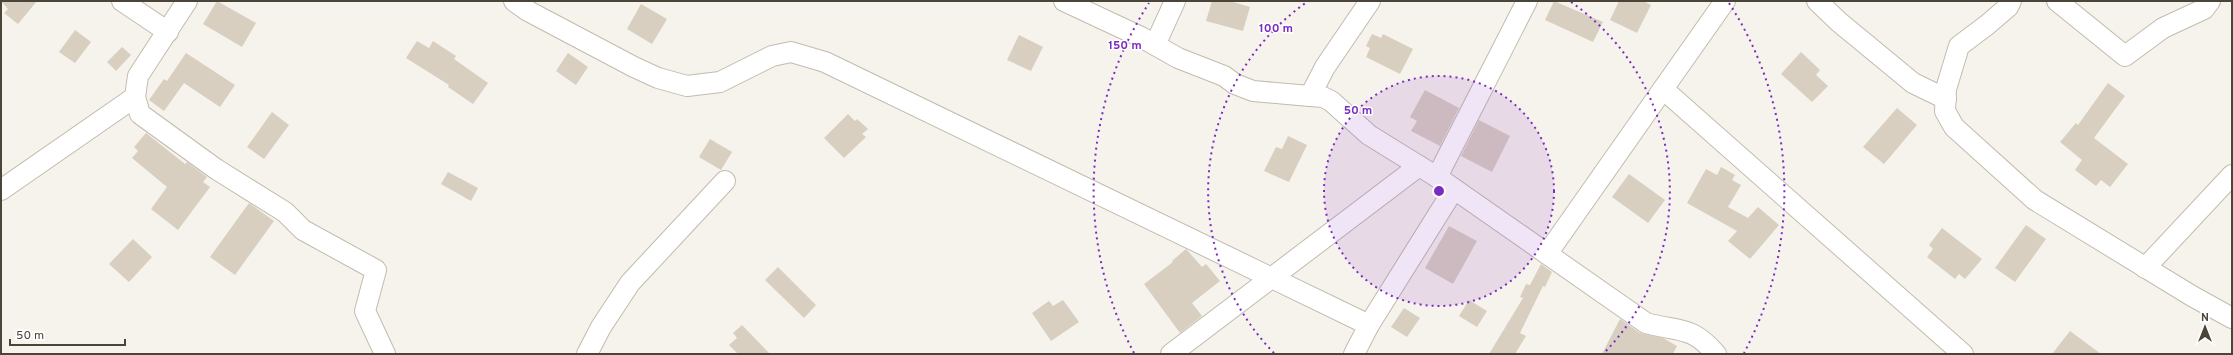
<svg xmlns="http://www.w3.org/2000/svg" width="2233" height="355" viewBox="0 0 2233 355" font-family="Overpass,sans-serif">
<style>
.building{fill:#d8cfc1}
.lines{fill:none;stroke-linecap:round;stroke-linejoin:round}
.minor-casing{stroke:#c2bbae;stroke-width:22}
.minor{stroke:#fff;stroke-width:20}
.ring{fill:none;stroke:#7b2cbf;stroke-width:2;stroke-dasharray:2 4}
.centre{fill:#7b2cbf;stroke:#fff;stroke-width:2}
.ring-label{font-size:12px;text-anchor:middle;font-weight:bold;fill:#7b2cbf;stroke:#fff;stroke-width:3;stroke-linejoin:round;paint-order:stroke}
</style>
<rect width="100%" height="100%" fill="#f6f3ec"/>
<g class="building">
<polygon points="1,1 37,1 18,24 4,13 8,9"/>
<polygon points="217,1 256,23 242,47 203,24"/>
<polygon points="1212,1 1230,1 1250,7 1243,31 1206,21"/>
<polygon points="1554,1 1603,22 1593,42 1545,20"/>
<polygon points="1619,1 1643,1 1651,5 1637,33 1610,20"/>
<polygon points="641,4 667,19 652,44 627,29"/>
<polygon points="75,30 91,42 75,63 59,52"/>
<polygon points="1372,34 1381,38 1383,34 1413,49 1400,74 1366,57 1370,48 1366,46"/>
<polygon points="1019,35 1043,47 1031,71 1007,60"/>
<polygon points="417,41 429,48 433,41 456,56 454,59 488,83 473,104 448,87 449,85 406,58"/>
<polygon points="122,47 131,55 116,71 107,62"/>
<polygon points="1801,52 1820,70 1816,75 1828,86 1812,102 1781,74"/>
<polygon points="186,53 235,85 220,107 184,83 164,111 149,100 164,79 167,81"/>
<polygon points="568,53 588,67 576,85 556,71"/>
<polygon points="2108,83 2125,96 2094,138 2128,164 2110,187 2101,180 2096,186 2075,170 2082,160 2060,142 2076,123 2078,125"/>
<polygon points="1425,90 1459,108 1440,146 1411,131 1417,121 1410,117"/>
<polygon points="1897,108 1917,125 1884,164 1863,147"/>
<polygon points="272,112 289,125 264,159 247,147"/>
<polygon points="848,114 855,121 857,119 868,129 862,134 866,137 844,158 824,138"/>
<polygon points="1479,120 1510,136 1492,172 1461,156"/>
<polygon points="146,133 185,164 187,162 207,177 203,182 210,187 178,230 151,209 167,187 132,158 138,151 134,147"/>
<polygon points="1288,136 1307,145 1289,182 1264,171 1276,147 1282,149"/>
<polygon points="710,139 732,152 721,170 699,157"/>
<polygon points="1721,167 1735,175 1732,180 1741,185 1728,207 1748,218 1758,207 1779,225 1750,259 1728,241 1737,231 1687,203 1706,169 1717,175"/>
<polygon points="448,172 478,188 471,201 441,184"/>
<polygon points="1629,174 1665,200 1648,223 1612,197"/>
<polygon points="249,203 274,221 235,275 210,257"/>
<polygon points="2026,225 2046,239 2015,282 1995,268"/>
<polygon points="1449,226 1477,241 1453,284 1425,268"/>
<polygon points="1942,228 1982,259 1965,279 1959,274 1955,279 1927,257 1933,249 1929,245"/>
<polygon points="133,239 152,257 129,282 109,264"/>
<polygon points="1186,249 1202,267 1206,264 1220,281 1192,303 1202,316 1180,333 1144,284 1173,262 1172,261"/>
<polygon points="1541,264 1552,272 1545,287 1543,286 1520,333 1526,336 1515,354 1489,354 1523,298 1520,297 1526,284 1530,285"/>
<polygon points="778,267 816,305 804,318 765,280"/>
<polygon points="1063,300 1079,322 1051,341 1032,313 1049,301 1053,306"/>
<polygon points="1469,300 1487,311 1477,327 1459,316"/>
<polygon points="1404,308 1420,318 1407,337 1391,327"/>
<polygon points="1620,319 1640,333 1663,338 1677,346 1673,354 1602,354"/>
<polygon points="742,325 770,354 738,354 729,345 737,338 733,333"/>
<polygon points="2070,331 2101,354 2052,354"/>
</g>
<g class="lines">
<g class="minor-casing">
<g id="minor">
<polyline points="122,1 168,32"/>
<polyline points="187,1 138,76 135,97 140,114 216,169 285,212 303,230 376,270 365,311 385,354"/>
<polyline points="514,1 528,11 634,67 658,78 687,86 720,82 772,56 791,52 825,62 1369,325"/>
<path d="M1064,1L1141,37L1178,58L1224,76L1235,84L1253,91L1310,96L1323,97L1331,101L1369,135L1437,177L1646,323C1679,332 1691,325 1716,354"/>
<polyline points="1817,1 1839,22 1913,83 1946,99"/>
<polyline points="2011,1 2008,7 1987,25 1959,46 1946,89 1945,111 1954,127 2035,200 2192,296 2232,318"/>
<polyline points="2057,1 2125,56 2163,28 2204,9 2210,1"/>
<polyline points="1155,45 1175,1"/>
<polyline points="1663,89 1725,1"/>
<polyline points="1310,96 1325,67 1370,1"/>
<polyline points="1437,177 1527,1"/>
<polyline points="1,190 135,97"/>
<polyline points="1547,254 1663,89 1963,354"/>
<polyline points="2145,268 2232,175"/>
<polyline points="587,354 601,327 630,283 725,181"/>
<polyline points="1171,354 1419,166"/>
<polyline points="1354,354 1369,325 1454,189"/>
</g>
</g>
<use href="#minor" class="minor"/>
</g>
<circle cx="1439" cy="191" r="115" fill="#7b2cbf" fill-opacity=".12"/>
<g class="ring">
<circle cx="1439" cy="191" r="115"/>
<path d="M1274 353A231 231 0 0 1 1307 2M1571 2A231 231 0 0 1 1604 353"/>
<path d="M1134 353A346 346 0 0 1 1149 3M1729 3A346 346 0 0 1 1744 353"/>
</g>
<circle cx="1439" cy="191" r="6" class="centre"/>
<g class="ring-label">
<text x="1276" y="32">100 m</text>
<text x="1125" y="49">150 m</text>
<text x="1358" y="114">50 m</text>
</g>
<rect width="2233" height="355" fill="none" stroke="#4b4439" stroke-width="4"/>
<g transform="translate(2205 327)" stroke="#ffffff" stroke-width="3" paint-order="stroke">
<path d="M0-3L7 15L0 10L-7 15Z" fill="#4b4439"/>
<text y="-6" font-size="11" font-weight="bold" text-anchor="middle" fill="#4b4439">N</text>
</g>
<path d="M10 339v6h115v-6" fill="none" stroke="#4b4439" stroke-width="2"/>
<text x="16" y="339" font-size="12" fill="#4b4439" stroke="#ffffff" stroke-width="3" paint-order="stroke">50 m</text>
</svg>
